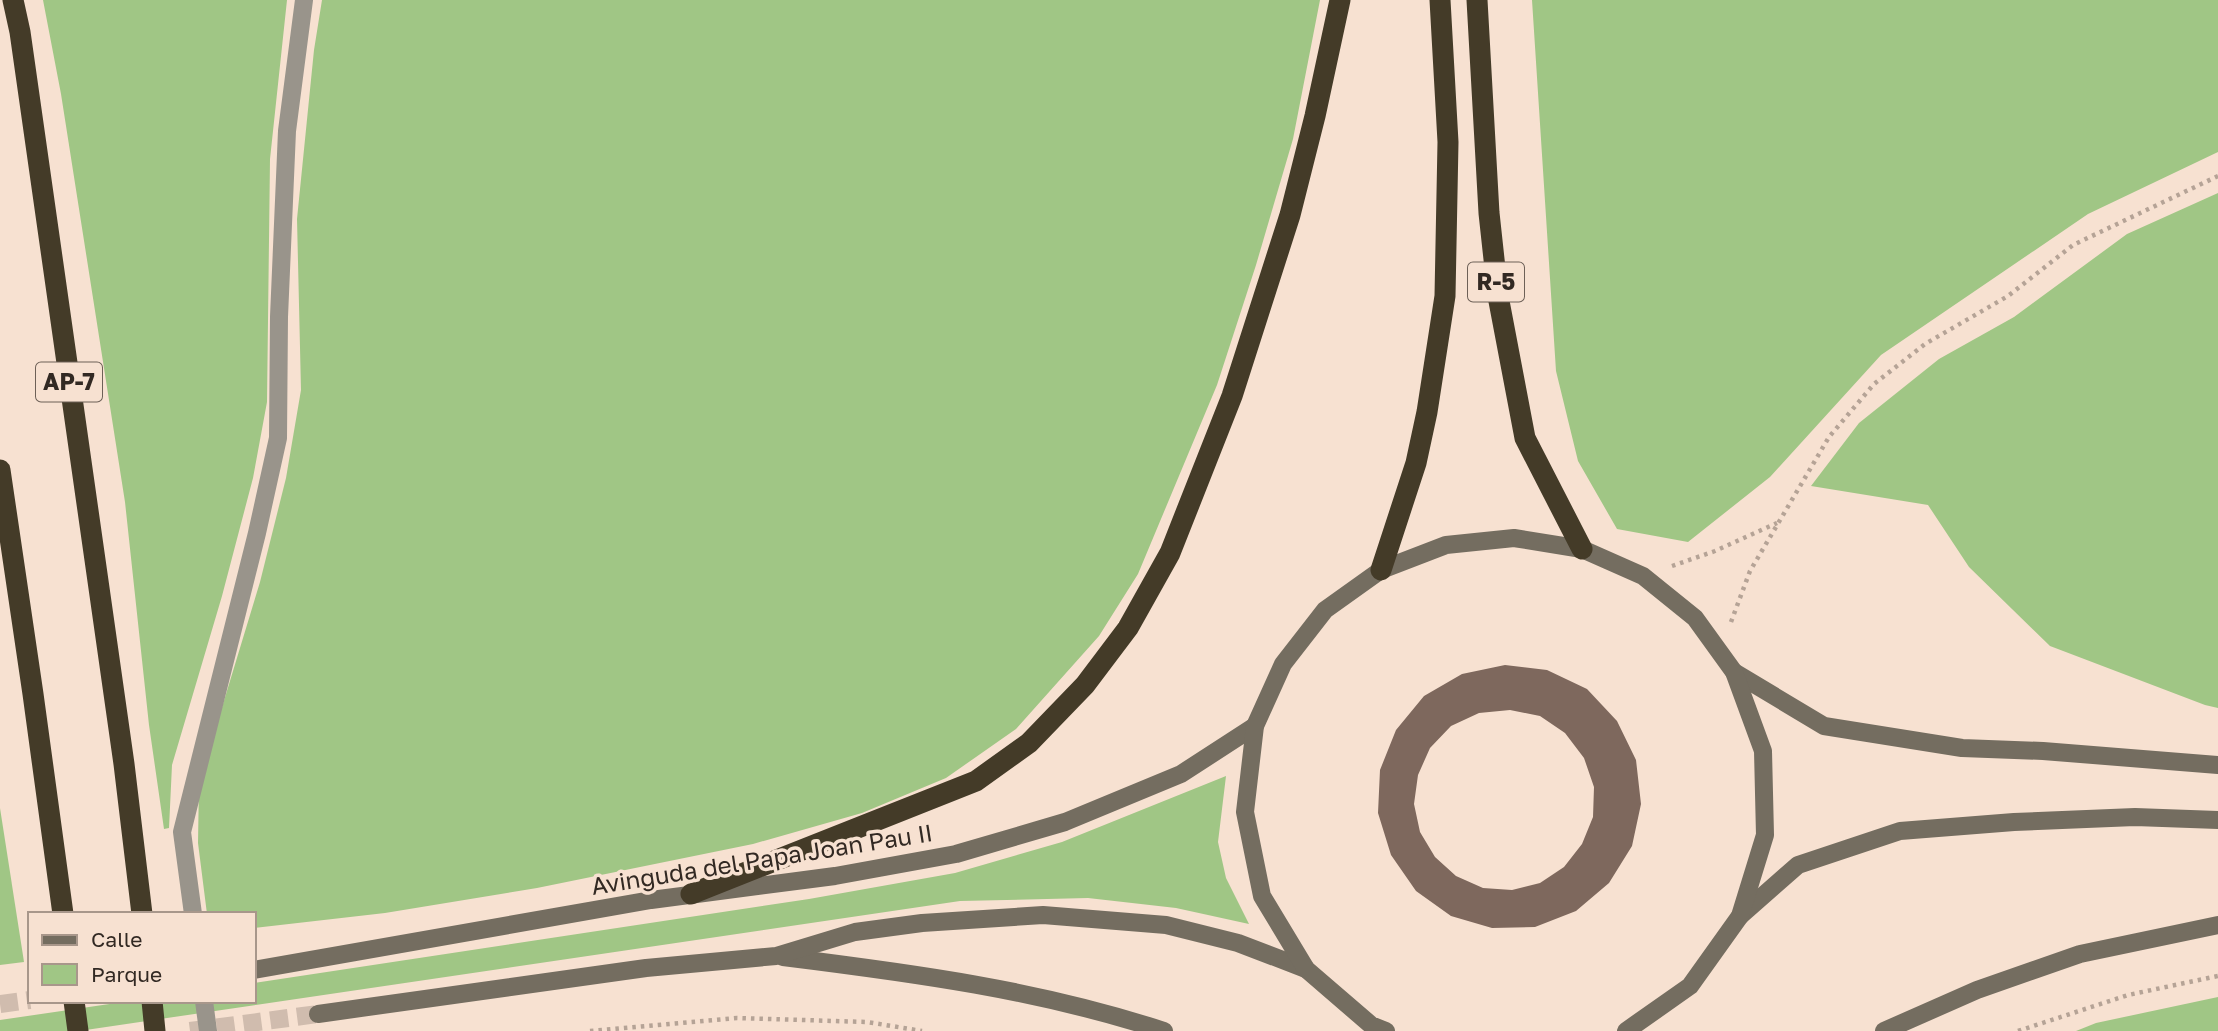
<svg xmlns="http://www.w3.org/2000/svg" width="2218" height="1031" viewBox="0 0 2218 1031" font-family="'Golos Text',sans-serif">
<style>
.green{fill:#a0c685}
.building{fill:#7e685d;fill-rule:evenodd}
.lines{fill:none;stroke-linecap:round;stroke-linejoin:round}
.secondary-tunnel{stroke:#d0bcae;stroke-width:18;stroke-dasharray:18 9;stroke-linecap:butt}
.path{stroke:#b5a396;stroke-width:4.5;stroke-dasharray:3.5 5;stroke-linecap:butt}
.lane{stroke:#99948b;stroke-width:18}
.secondary{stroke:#746d60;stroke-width:18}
.highway{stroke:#443b28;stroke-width:21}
.labels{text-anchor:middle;stroke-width:7;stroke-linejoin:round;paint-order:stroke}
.shield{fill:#f7e1d1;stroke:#6d6057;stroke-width:2}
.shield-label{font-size:23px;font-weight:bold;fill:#322923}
.street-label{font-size:24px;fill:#322923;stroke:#f7e1d1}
</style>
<rect width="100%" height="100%" fill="#f7e1d1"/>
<g class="green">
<polygon points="43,0 287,0 270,159 267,402 253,478 222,596 172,765 169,828 164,829 149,725 125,502 61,94"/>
<polygon points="322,0 1320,0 1293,139 1256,265 1217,385 1138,574 1099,636 1016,729 946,778 862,813 753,844 537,888 385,913 254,928 254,914 207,914 198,843 199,783 260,582 286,478 301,390 297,219 314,50"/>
<polygon points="1532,0 2218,0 2218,152 2088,214 1881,355 1770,477 1688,542 1617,529 1578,461 1556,371"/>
<polygon points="2218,193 2218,708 2205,705 2050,646 1969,567 1928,505 1811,486 1859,423 1939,359 2014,317 2127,234"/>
<polygon points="1226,776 1218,842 1226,878 1249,924 1176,908 1088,898 960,901 79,1031 0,1031 0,1020 130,1001 254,1001 254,983 809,899 955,873 1062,842"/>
<polygon points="0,808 24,962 0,965"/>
<polygon points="2218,997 2218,1031 2076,1031 2096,1023"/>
</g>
<path class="building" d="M1505,665L1547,670L1587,689L1617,721L1636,760L1641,804L1632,846L1609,883L1576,911L1535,927L1492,928L1451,916L1416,891L1391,855L1378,813L1380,770L1396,730L1424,696L1462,674ZM1510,710L1540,716L1565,733L1584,758L1594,787L1593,817L1582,844L1564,867L1540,883L1512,890L1483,888L1456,876L1435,857L1420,832L1414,804L1418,775L1430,748L1451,726L1479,713Z"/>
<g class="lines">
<g class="secondary-tunnel">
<polyline points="0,1004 30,1000"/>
<polyline points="190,1031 318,1014"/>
</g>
<g class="path">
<polyline points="1672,566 1715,551 1777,523"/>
<polyline points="1731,622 1750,571 1829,437 1874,384 1925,344 2008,296 2073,245 2218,176"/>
<polyline points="590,1031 737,1018 867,1022 922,1031"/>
<polyline points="2018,1031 2128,995 2218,976"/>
</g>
<g class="lane">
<polyline points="193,914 182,832 257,533 278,438 279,317 287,131 304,0"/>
<polyline points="204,1001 208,1031"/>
</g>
<g class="secondary">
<polyline points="1734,672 1824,726 1962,748 2043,751 2218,765"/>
<polyline points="1740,916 1798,865 1900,831 2014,822 2135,817 2218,820"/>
<path d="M783,957C912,973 1040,990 1164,1031"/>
<polyline points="254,970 651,900 835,876 956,854 1065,822 1181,774 1255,726"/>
<polyline points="318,1014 646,968 776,956 855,932 922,923 1043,915 1166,925 1238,943 1306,969"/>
<polyline points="1386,1031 1371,1025 1306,969 1262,896 1245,812 1255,726 1283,664 1325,610 1381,570 1446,545 1514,538 1582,549 1643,576 1695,618 1734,672 1763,751 1765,835 1740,916 1690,986 1626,1031"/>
<polyline points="1884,1031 1977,990 2080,954 2218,925"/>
</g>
<g class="highway">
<polyline points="13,0 20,32 124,764 142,914"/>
<polyline points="1477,0 1489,213 1498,296 1525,438 1582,549"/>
<polyline points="0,470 33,694 63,914"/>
<polyline points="1381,570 1416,463 1427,412 1445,296 1448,142 1440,0"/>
<polyline points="691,894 976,781 1029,743 1085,685 1128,628 1170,553 1232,396 1290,215 1315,116 1340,0"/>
<polyline points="74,1001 78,1031"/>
<polyline points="152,1001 155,1031"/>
</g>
</g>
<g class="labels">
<g class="shield">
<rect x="1468" y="262.5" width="56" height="39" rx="5"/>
<rect x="36" y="362.5" width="66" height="39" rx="5"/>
</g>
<g class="shield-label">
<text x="1496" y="290">R-5</text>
<text x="69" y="390">AP-7</text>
</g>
<g class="street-label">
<text transform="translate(762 860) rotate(-9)" y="8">Avinguda del Papa Joan Pau II</text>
</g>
</g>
<rect x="28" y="912" width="228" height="91" fill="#f7e1d1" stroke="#a8978b" stroke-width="2"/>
<rect x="42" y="935" width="35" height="10" fill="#746d60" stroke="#a8978b" stroke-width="2"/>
<text x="91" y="947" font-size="21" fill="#322923">Calle</text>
<rect x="42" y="964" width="35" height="21" fill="#a0c685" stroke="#a8978b" stroke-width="2"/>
<text x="91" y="982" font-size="21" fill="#322923">Parque</text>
</svg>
